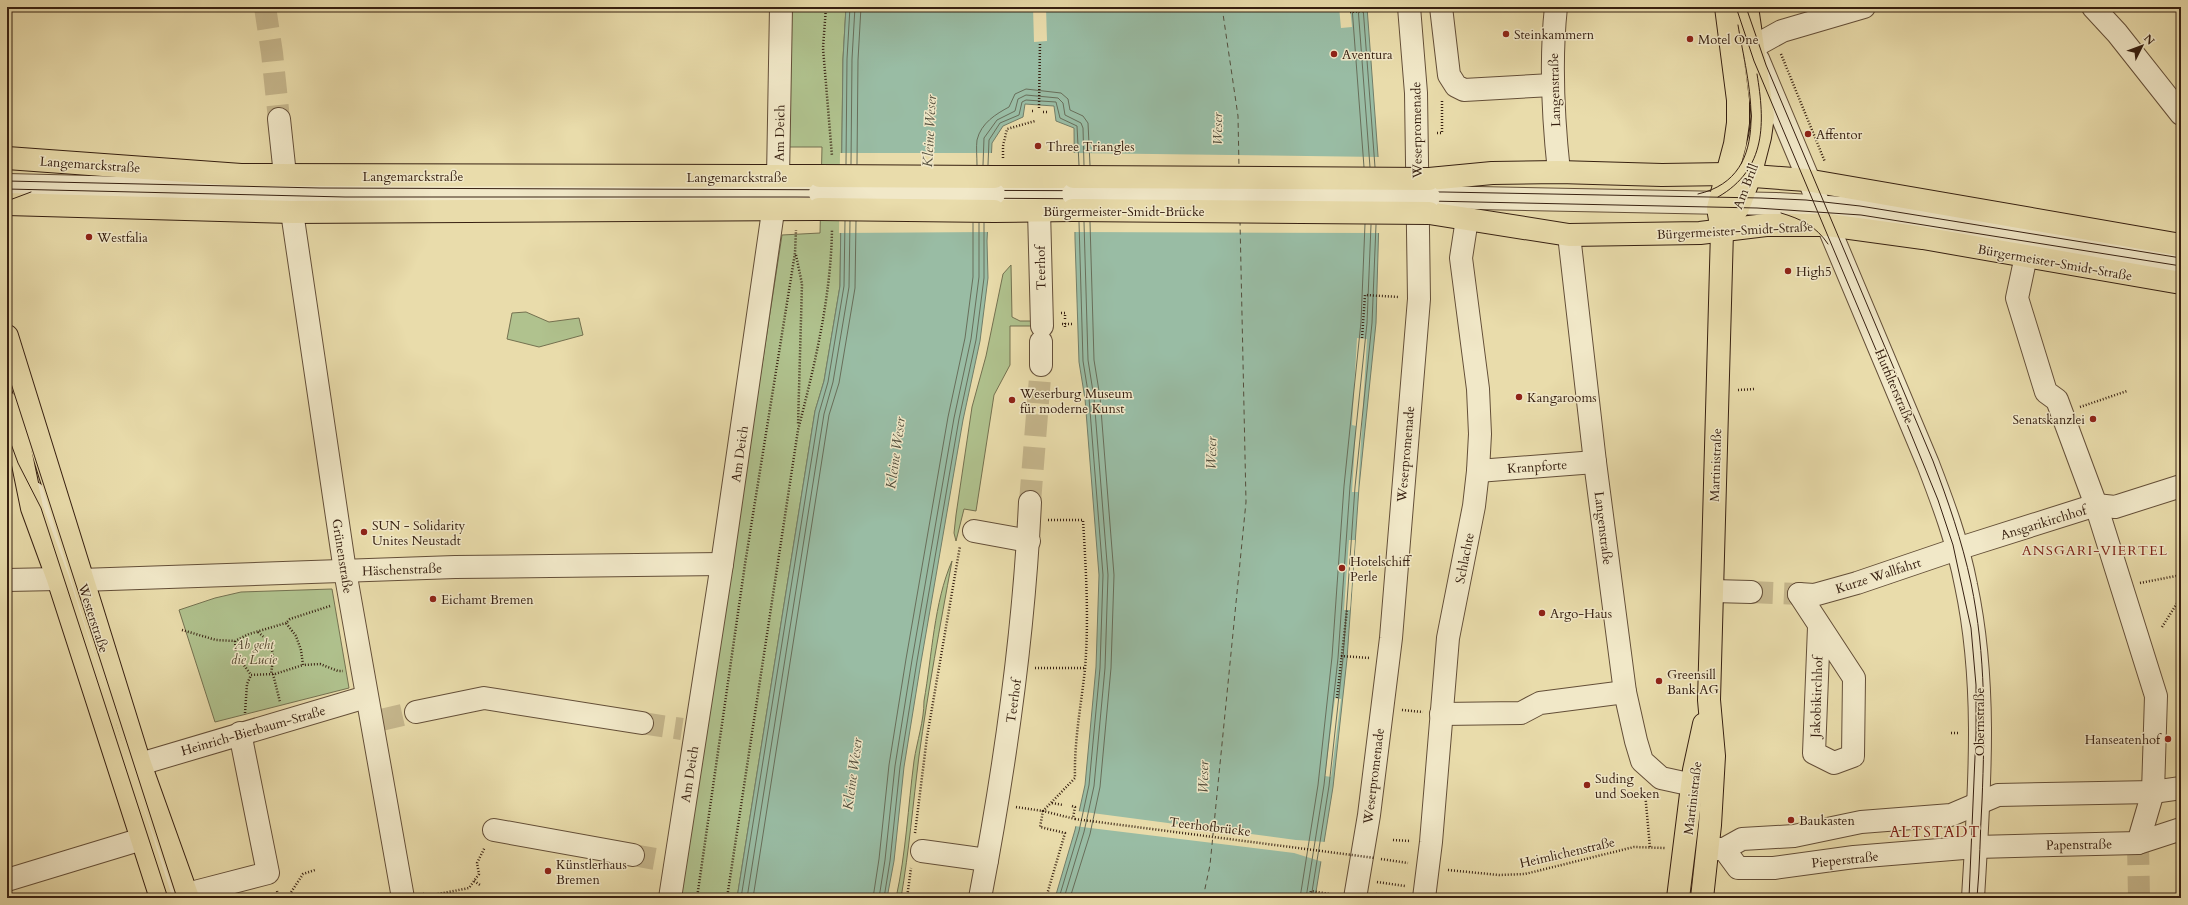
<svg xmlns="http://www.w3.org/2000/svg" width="2188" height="905" viewBox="0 0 2188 905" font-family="Cardo,serif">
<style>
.green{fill:#b0c28e;stroke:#747150}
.water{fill:#99bca4;stroke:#727e69}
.pier{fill:#e9dcab}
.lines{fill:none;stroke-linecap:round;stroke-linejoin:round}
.shore{stroke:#686e5a;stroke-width:1}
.ferry{stroke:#544f3d;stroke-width:1;stroke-dasharray:5 4;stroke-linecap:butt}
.minor-tunnel{stroke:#c5b68c;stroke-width:22;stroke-dasharray:22 11;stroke-linecap:butt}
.minor-casing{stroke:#644f38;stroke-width:24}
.major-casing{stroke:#372011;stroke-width:24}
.path{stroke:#372011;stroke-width:2.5;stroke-dasharray:1 2;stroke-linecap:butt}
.minor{stroke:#f1e8c8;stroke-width:22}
.major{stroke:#e9dcab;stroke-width:22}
.tram{stroke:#372011;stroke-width:1}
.minor-bridge-casing{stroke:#644f38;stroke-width:24;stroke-linecap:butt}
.major-bridge-casing{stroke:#372011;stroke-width:24;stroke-linecap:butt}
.path-bridge{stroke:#372011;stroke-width:2.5;stroke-dasharray:1 2;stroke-linecap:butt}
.minor-bridge{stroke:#f1e8c8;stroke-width:22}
.major-bridge{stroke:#e9dcab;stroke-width:22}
.poi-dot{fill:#8f2418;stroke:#f1e8c8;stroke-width:1.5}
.labels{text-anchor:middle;stroke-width:3;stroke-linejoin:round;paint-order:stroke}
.poi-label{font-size:13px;fill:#372011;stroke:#f1e8c8;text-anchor:start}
.street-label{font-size:13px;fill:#372011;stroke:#f1e8c8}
.park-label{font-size:13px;font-style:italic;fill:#554830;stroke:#f1e8c8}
.water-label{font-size:14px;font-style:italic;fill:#544f3d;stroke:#f1e8c8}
.neighbourhood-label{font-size:14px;letter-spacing:1px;fill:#7a1f14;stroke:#f1e8c8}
.quarter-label{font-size:15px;letter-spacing:1px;fill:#7a1f14;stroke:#f1e8c8}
</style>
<rect width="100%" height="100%" fill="#e9dcab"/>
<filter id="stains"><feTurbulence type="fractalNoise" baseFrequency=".005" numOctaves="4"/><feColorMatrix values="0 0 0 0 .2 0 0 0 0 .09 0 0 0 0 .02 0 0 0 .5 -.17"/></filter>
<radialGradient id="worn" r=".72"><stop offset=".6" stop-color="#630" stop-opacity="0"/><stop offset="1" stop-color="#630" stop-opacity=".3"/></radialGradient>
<g class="green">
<polygon points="789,7 846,7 843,59 840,286 824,381 815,411 737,898 680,898 782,235 820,233 822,147 787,147"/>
<polygon points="1011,265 1012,317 1020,321 1032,321 1032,326 1010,326 1010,365 994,395 976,511 964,509 956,541 954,533 956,515 972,407 986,356 1003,274"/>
<polygon points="526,312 549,322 579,318 583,335 539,347 507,339 512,313"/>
<path d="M952,561C940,626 928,691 919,756C913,804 909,851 901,898H896C906,853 908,807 914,761C917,741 924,721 924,701C932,656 934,602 952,561Z"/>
<polygon points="332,589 349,688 215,722 179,610 215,598 241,592"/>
</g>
<polygon class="water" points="846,7 1367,7 1380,183 1376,323 1359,487 1347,659 1333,787 1315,898 1055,898 1075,830 1085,785 1096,667 1099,575 1085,399 1079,362 1075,239 1074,128 1056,121 1054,106 1025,104 1023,117 1003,126 992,143 987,241 988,278 980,341 963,420 921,662 904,767 894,861 887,898 737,898 815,411 824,381 840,286 843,59"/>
<g class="pier">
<polygon points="1033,7 1046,7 1047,41 1034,42"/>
<polygon points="1339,7 1350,7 1352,27 1341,28"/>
<polygon points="840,153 995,153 990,232 839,233"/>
<polygon points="1073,153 1380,157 1381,233 1073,232"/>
<polygon points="1357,338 1367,339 1358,492 1352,492 1356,426 1352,425"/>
<polygon points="1349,540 1355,540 1350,610 1344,610"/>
<polygon points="1335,698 1341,699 1331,777 1325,776"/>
<polygon points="1077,811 1296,840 1326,842 1323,862 1294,853 1074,826"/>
</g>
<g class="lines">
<g class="shore">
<polyline points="1352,7 1364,167"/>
<polyline points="1358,7 1370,167"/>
<polyline points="1363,7 1375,167"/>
<polyline points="846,164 847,59 850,7"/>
<polyline points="851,164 852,59 855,7"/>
<polyline points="857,164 858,60 861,7"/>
<path d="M977,165C977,157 976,147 977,140C981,123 996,114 1009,107L1015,94L1026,89L1061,93L1068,99L1070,110L1083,116L1088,123L1090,165"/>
<polyline points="983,165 984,138 997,120 1015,111 1018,99 1026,95 1058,98 1063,103 1065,115 1081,123 1083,128 1084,165"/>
<polyline points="988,165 989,140 1000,123 1019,115 1022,102 1026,100 1056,102 1060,118 1077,126 1079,165"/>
<polyline points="741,898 819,413 828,382 844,286 845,221"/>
<polyline points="747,898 824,414 833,382 849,287 850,221"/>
<polyline points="753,898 829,415 839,383 855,288 856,221"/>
<polyline points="873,898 879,859 889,765 906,659 948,417 965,338 973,277 973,223"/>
<polyline points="879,898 885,860 895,766 912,660 954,418 971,339 979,277 979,223"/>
<polyline points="884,898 890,861 900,767 917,661 959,419 976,340 984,278 984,223"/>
<polyline points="1059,898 1079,831 1089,785 1100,668 1103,575 1089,398 1083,361 1079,222"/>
<polyline points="1064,898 1084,832 1094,786 1105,668 1108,575 1094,398 1088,360 1084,222"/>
<polyline points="1070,898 1090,834 1100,787 1111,668 1114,575 1100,397 1094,360 1090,222"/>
<polyline points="1300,898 1318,785 1332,657 1344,486 1361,322 1365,224"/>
<polyline points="1306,898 1324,785 1338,658 1350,486 1367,323 1371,225"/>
<polyline points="1311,898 1329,786 1343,659 1355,487 1372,323 1376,225"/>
</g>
<g class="ferry">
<polyline points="1222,7 1238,116 1239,168"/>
<polyline points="1203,898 1210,865 1246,502 1240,221"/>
</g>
<g class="minor-tunnel">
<polyline points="265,7 272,53 279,119"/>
<polyline points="1030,502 1041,365"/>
<polyline points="1751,592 1799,594"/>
<polyline points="381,720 416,712"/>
<polyline points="642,723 682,729"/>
<polyline points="2138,843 2139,898"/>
<polyline points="633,855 661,860"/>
</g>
<g class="minor-casing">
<g id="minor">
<polyline points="1441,7 1449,75 1456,86 1464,90 1552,85"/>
<path d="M1556,7C1550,62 1553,117 1559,172"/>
<polyline points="2093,7 2117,33 2181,114"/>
<polyline points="1753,47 1782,31 1864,7"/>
<path d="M1758,59L1928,464C1943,503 1958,543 1966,585C1988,688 1979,794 1973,898"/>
<polyline points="279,119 285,175"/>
<polyline points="7,185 338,193 820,193"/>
<polyline points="994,194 1073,194"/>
<polyline points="1429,197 1776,204 1844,208 2181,262"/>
<polyline points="1039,210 1042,326"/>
<polyline points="292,212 345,571 403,898"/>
<polyline points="1569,235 1595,462 1625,692 1636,741 1642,761 1661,778 1693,785"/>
<polyline points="2026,256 2017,298 2046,392 2057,400 2096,505 2156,696 2153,792 2138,843"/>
<polyline points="1041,365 1041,342"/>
<polyline points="1478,471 1595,462"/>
<polyline points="34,493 54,530 113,714"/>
<polyline points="974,531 1029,541"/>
<polyline points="7,580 58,579"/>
<polyline points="81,580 455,567 722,564"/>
<polyline points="1713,591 1751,592"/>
<polyline points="1799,594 1814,595 1857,583 1957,549 2096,505 2115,507 2181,486"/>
<polyline points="1799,594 1854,678 1853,756 1834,763 1814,753 1819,627"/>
<polyline points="416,712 484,698 642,723"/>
<polyline points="1441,714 1521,713 1540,703 1625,692"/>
<polyline points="140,764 366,697"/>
<polyline points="132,772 173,898"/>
<polyline points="494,830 633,855"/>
<polyline points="1708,849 1724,849 1742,839 1794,836 1861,822 1951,815 1998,795 2153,792 2181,788"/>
<polyline points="1724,849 1738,868 1774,868 1854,857 1976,847 2138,843 2181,829"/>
<polyline points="922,851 987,860"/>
<polyline points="7,880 142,839"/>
<polyline points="187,894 268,873 240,733"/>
<polyline points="670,898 722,564 778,177 781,7"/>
<path d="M980,898C1005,767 1024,635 1030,502"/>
<polyline points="1355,898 1369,815 1391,638 1419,299 1416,93 1409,7"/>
<polyline points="1424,898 1431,842 1448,638 1474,506 1478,471 1480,434 1478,389 1461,258 1467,219"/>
</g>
</g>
<g class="major-casing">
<g id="major">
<polyline points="7,158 241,175 820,176"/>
<polyline points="994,177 1074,177"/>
<polyline points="1429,179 1492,173 1559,172 1662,175 1727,174 1806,180 2181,245"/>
<polyline points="7,204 292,212 819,209"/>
<polyline points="994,211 1073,210"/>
<polyline points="1429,213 1569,235 1700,233 1766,225 1828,225 1923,238 2181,283"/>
<polyline points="1722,231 1738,208 1750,176 1760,137 1763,116 1747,7"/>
<polyline points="7,336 140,764 188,898"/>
<polyline points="7,403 17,435 32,508 58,579 161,898"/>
<polyline points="1678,898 1694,770 1704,724"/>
<polyline points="1702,898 1710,825 1714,756 1709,700 1722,231 1718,208 1735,144 1738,123 1738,100 1726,7"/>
</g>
</g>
<g class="path">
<polyline points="826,7 823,48 832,156"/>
<polyline points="1350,12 1389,9"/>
<polyline points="1781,54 1825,162"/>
<polyline points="1039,108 1040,42"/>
<polyline points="1032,111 1035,111"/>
<polyline points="1043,112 1048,112"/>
<polyline points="1437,133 1442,133 1442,101"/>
<polyline points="1003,158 1003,146 1007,129 1035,121"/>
<polyline points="796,255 802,284 798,425"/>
<polyline points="1061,313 1065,313 1065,321"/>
<polyline points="1062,324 1072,324"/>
<polyline points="1362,338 1365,295 1399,297"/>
<polyline points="1738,390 1755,389"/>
<polyline points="2080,407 2127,391"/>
<path d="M1048,520H1083C1086,570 1089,619 1085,669C1081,706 1074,742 1075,778L1043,811L1075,819"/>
<polyline points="2140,583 2181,575"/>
<polyline points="330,606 290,619 286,623 296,636 301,650 303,665 320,664 338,671 343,671"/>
<polyline points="2162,627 2181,597"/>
<polyline points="182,630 216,640 235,641 249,634 286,623"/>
<path d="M258,632C275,646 274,653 271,674"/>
<polyline points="235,641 236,654 251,675"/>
<polyline points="1341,656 1370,658"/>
<polyline points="1035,668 1085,668"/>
<polyline points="273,674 280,702"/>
<polyline points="1337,698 1347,610"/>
<polyline points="1402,710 1423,712"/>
<polyline points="245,713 247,684 251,675 275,674 303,665"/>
<polyline points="1951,733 1960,733"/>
<polyline points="1645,792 1650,848"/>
<polyline points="1052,803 1063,805"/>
<polyline points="1072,806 1075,807 1073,818"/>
<polyline points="1016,807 1043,811 1040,827 1065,833 1046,898"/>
<polyline points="915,833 927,737 960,546"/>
<polyline points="1393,840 1411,841"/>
<polyline points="1381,859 1408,863"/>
<polyline points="1448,870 1499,875 1525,874 1634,847 1665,848"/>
<polyline points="474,881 480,885"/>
<polyline points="1377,882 1405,886"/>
<polyline points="277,891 279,898"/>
<polyline points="423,894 433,895 469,888 479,874 477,863 485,847"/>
<polyline points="1376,894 1388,897"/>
<polyline points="285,898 288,897 303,874 315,870"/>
<polyline points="697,898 745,564 795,253 796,230"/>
<path d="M727,898L798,430C815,364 831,297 832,229"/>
<polyline points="907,898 911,868"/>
<polyline points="1309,898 1311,891 1336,895"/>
</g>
<use href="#minor" class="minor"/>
<use href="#major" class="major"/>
<g class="tram">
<polyline points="1736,7 1754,61 1898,402 1938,500 1953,545 1971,628 1976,685 1976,733 1969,898"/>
<path d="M1746,7L1766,65L1933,461C1948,501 1962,541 1971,583C1986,655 1985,727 1982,801C1980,833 1980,866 1977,898"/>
<polyline points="7,181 320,188 1444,192 1761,198 1806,200 1860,206 2181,258"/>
<polyline points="7,189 345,197 796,197 1429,201 1757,208 1861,215 2181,266"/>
<path d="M1698,194C1777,176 1747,80 1738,25"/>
<path d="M1718,197C1767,169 1765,122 1757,74"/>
<polyline points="7,201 31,192"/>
<path d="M1781,213C1801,219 1816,226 1828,244"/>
<polyline points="7,371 177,898"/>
<polyline points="7,433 18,463 41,508 168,898"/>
</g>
<g class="minor-bridge-casing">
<g id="minor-bridge">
<polyline points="820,193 994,194"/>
<polyline points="1073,194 1429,197"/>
</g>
</g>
<g class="major-bridge-casing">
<g id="major-bridge">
<polyline points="820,176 994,177"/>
<polyline points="1074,177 1429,179"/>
<polyline points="819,209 994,211"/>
<polyline points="1073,210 1429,213"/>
</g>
</g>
<g class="path-bridge">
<polyline points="1065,327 1065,321"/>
<polyline points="1075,819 1375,858"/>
</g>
<use href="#minor-bridge" class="minor-bridge"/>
<use href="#major-bridge" class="major-bridge"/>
</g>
<g class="poi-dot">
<circle cx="1506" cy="34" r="4"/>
<circle cx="1690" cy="39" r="4"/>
<circle cx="1334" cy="54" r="4"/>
<circle cx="1808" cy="134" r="4"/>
<circle cx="1038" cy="146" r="4"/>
<circle cx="89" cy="237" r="4"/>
<circle cx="1788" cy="271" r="4"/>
<circle cx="1519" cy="397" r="4"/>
<circle cx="1012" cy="400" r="4"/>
<circle cx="2093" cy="419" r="4"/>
<circle cx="364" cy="532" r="4"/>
<circle cx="1342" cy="568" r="4"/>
<circle cx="433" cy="599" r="4"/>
<circle cx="1542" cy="613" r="4"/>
<circle cx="1659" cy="681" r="4"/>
<circle cx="2168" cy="739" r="4"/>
<circle cx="1587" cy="785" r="4"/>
<circle cx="1791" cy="820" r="4"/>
<circle cx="548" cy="871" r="4"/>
</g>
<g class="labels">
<g class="poi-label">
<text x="1514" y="39">Steinkammern</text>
<text x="1698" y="44">Motel One</text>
<text x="1342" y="59">Aventura</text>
<text x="1816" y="139">Affentor</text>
<text x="1046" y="151">Three Triangles</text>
<text x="97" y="242">Westfalia</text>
<text x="1796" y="276">High5</text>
<text x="1020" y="398">Weserburg Museum<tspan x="1020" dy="15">für moderne Kunst</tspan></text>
<text x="1527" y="402">Kangarooms</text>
<text x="2085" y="424" text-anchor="end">Senatskanzlei</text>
<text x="372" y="530">SUN - Solidarity<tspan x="372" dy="15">Unites Neustadt</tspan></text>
<text x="1350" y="566">Hotelschiff<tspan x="1350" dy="15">Perle</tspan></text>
<text x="441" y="604">Eichamt Bremen</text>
<text x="1550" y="618">Argo-Haus</text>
<text x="1667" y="679">Greensill<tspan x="1667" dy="15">Bank AG</tspan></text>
<text x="2160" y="744" text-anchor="end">Hanseatenhof</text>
<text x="1595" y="783">Suding<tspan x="1595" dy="15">und Soeken</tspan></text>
<text x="1799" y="825">Baukasten</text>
<text x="556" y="869">Künstlerhaus<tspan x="556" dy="15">Bremen</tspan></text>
</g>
<g class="street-label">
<text transform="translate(1554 90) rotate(-92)" y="5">Langenstraße</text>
<text transform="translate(1416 130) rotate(-91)" y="5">Weserpromenade</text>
<text transform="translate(779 133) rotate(-89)" y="5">Am Deich</text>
<text transform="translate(90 164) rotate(4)" y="5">Langemarckstraße</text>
<text x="413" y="181">Langemarckstraße</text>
<text x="737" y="182">Langemarckstraße</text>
<text transform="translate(1745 186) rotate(-69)" y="5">Am Brill</text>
<text x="1124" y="216">Bürgermeister-Smidt-Brücke</text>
<text transform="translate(1735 230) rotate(-3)" y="5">Bürgermeister-Smidt-Straße</text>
<text transform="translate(2055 262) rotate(10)" y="5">Bürgermeister-Smidt-Straße</text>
<text transform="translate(1040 268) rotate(-91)" y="5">Teerhof</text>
<text transform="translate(1895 386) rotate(67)" y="5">Hutfilterstraße</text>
<text transform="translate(739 454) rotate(-82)" y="5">Am Deich</text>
<text transform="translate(1405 454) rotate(-85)" y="5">Weserpromenade</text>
<text transform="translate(1715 465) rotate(-88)" y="5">Martinistraße</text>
<text transform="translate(1537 466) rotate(-4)" y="5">Kranpforte</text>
<text transform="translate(2043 522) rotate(-17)" y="5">Ansgarikirchhof</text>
<text transform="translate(1604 528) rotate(83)" y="5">Langenstraße</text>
<text transform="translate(343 556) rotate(81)" y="5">Grünenstraße</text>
<text transform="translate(1464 558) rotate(-79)" y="5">Schlachte</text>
<text transform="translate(402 569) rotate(-2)" y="5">Häschenstraße</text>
<text transform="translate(1878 575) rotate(-18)" y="5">Kurze Wallfahrt</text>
<text transform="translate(94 618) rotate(72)" y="5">Westerstraße</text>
<text transform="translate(1816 697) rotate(-88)" y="5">Jakobikirchhof</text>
<text transform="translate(1013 701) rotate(-82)" y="5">Teerhof</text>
<text transform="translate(1979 722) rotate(-90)" y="5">Obernstraße</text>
<text transform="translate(253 730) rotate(-16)" y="5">Heinrich-Bierbaum-Straße</text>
<text transform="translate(689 774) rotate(-81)" y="5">Am Deich</text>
<text transform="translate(1373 776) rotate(-83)" y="5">Weserpromenade</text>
<text transform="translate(1692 798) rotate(-83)" y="5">Martinistraße</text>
<text transform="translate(1210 826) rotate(7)" y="5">Teerhofbrücke</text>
<text transform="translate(2079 844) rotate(-1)" y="5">Papenstraße</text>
<text transform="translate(1567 852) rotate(-13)" y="5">Heimlichenstraße</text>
<text transform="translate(1845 859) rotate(-6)" y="5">Pieperstraße</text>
</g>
<g class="park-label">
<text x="254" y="649">Ab geht<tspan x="254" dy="15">die Lucie</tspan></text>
</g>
<g class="water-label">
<text transform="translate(1217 129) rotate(-90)" y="5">Weser</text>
<text transform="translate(929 131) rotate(-87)" y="5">Kleine Weser</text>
<text transform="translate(895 453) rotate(-82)" y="5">Kleine Weser</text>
<text transform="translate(1211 453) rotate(-89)" y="5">Weser</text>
<text transform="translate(852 774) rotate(-82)" y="5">Kleine Weser</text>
<text transform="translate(1203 777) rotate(-89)" y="5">Weser</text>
</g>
<g class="neighbourhood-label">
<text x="2095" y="555">ANSGARI-VIERTEL</text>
</g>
<g class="quarter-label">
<text x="1935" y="837">ALTSTADT</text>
</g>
</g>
<rect width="2188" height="905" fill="none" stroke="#e9dcab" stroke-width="24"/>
<rect x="8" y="8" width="2172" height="889" fill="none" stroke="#372011" stroke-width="2"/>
<rect x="12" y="12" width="2164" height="881" fill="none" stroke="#372011"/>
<g transform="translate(2142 46) rotate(48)" stroke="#f1e8c8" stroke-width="3" paint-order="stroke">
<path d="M0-3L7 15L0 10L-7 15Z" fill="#372011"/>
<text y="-6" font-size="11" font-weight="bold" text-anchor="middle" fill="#372011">N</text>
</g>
<rect width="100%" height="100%" filter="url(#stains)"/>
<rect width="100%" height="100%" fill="url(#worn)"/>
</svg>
